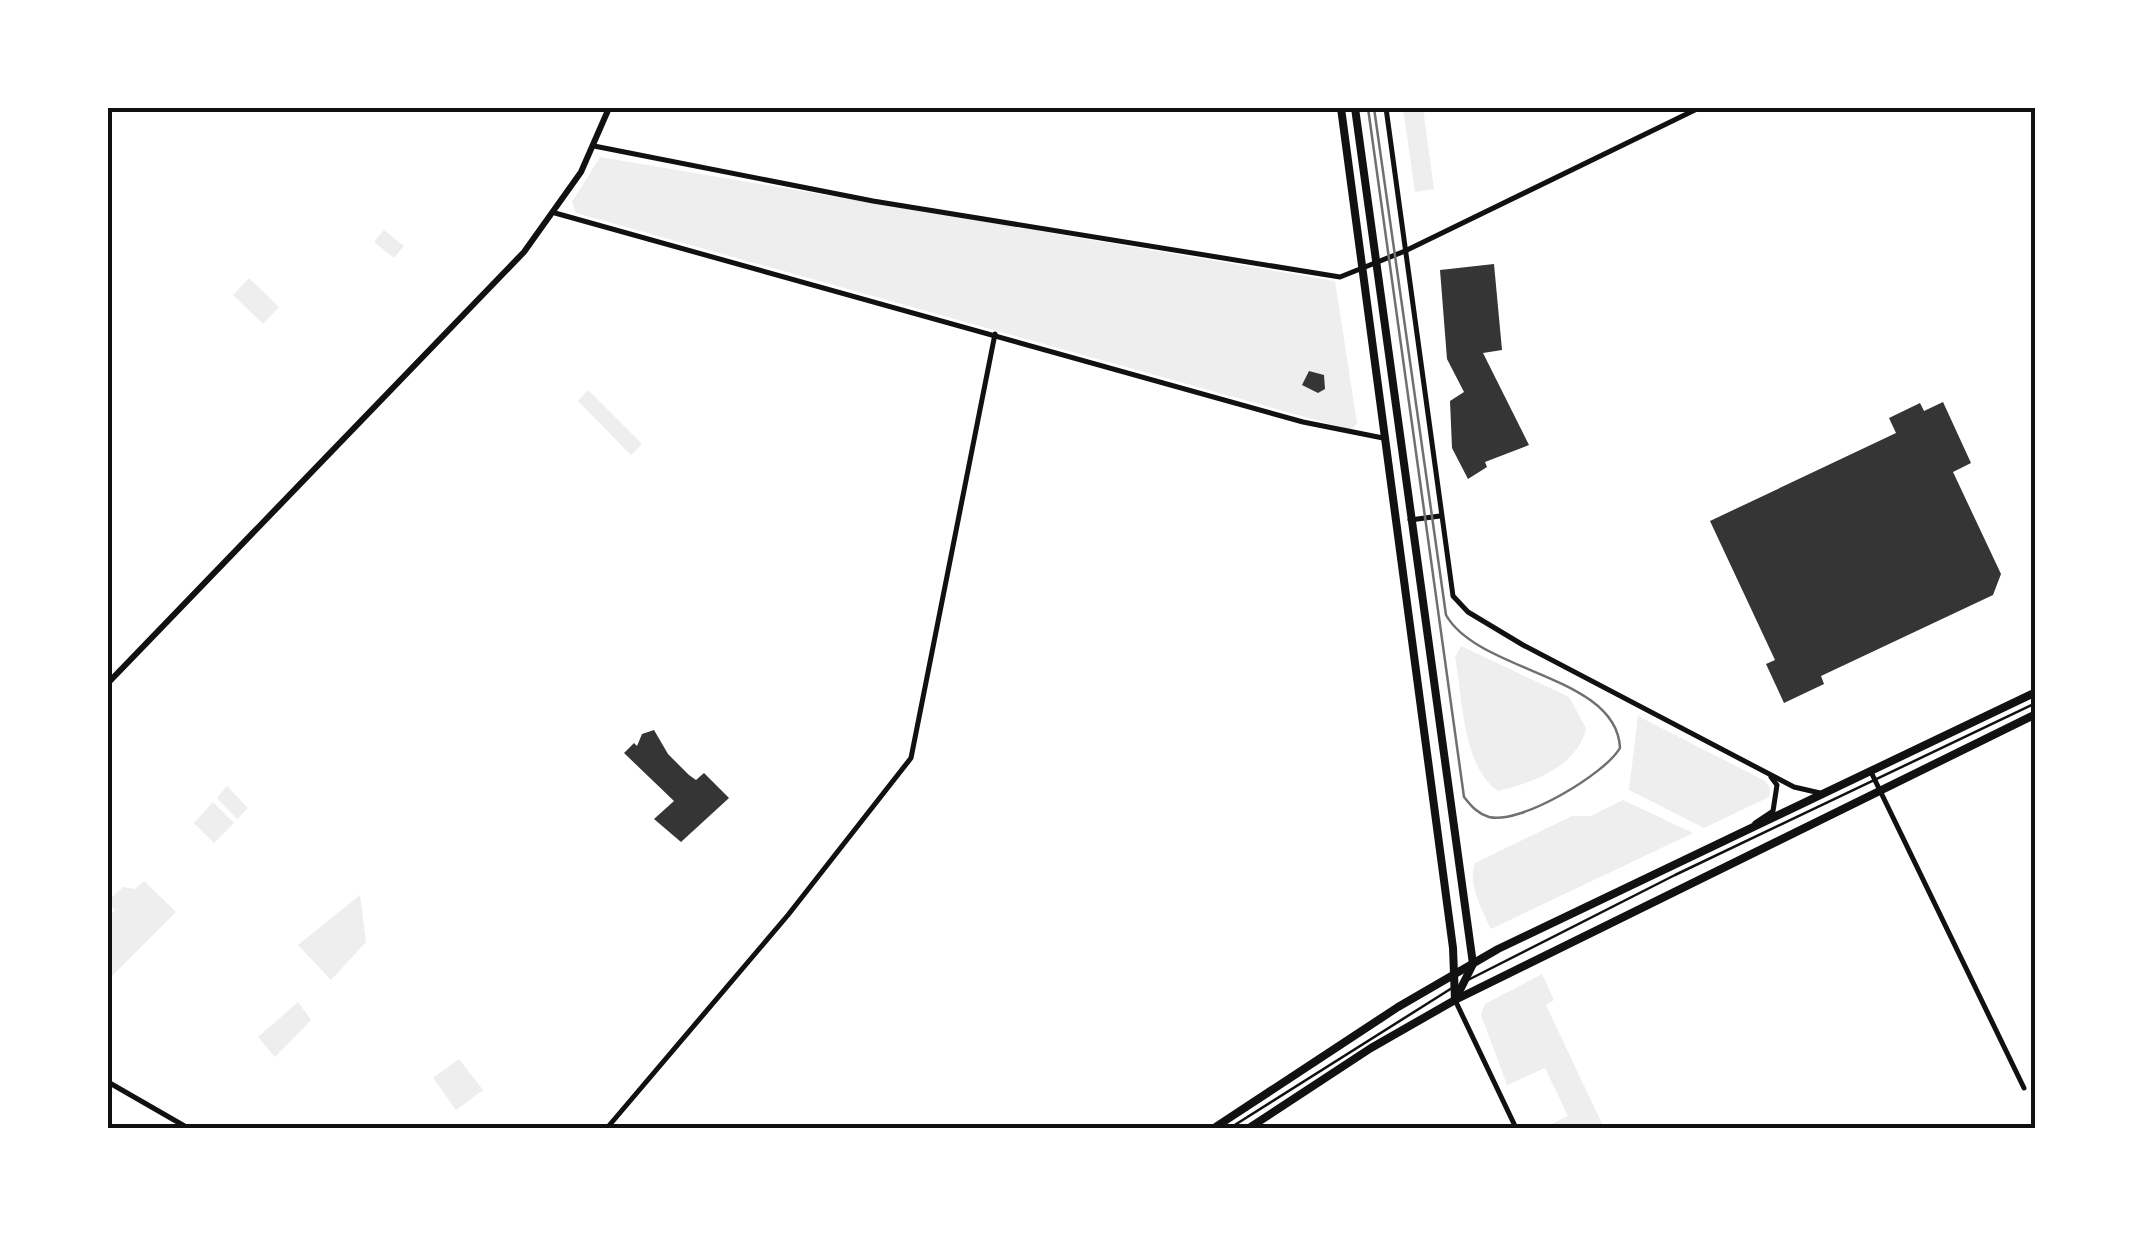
<svg xmlns="http://www.w3.org/2000/svg" width="2143" height="1236" viewBox="0 0 2143 1236" font-family="'Alegreya Sans',sans-serif">
<style>
.green{fill:#eee}
.building{fill:#353535}
.lines{fill:none;stroke-linecap:round;stroke-linejoin:round}
.service{stroke:#111;stroke-width:2.5}
.minor{stroke:#111;stroke-width:5}
.tertiary{stroke:#111;stroke-width:6}
.secondary{stroke:#111;stroke-width:8}
.tram{stroke:#707070;stroke-width:2.5}
.neatline{fill:none;stroke:#111;stroke-width:4}
</style>
<rect width="100%" height="100%" fill="#fff"/>
<g class="green">
<polygon points="1403,108 1423,108 1434,189 1415,192"/>
<polygon points="600,157 1335,281 1357,423 1351,430 1344,428 576,213 572,202"/>
<polygon points="384,230 404,246 394,258 374,242"/>
<polygon points="249,278 279,307 263,324 233,295"/>
<polygon points="588,390 642,444 631,455 578,401"/>
<path d="M1461,646L1569,697L1586,728C1579,765 1533,783 1498,791C1462,766 1463,698 1455,657Z"/>
<polygon points="1638,716 1765,781 1770,788 1769,797 1704,828 1629,790"/>
<polygon points="227,786 248,808 237,819 217,798"/>
<path d="M1623,800L1693,833L1491,929C1482,910 1467,883 1475,863L1572,816H1591Z"/>
<polygon points="213,802 234,823 214,843 194,823"/>
<polygon points="144,881 176,912 108,980 108,918 115,910 108,901 123,887 135,889"/>
<polygon points="360,895 366,942 331,980 298,945"/>
<polygon points="1542,974 1554,1000 1546,1005 1604,1128 1543,1128 1568,1116 1545,1068 1507,1085 1481,1015 1485,1004"/>
<polygon points="298,1002 311,1020 275,1057 258,1037"/>
<polygon points="459,1059 483,1090 456,1110 433,1078"/>
</g>
<g class="building">
<polygon points="1494,264 1502,350 1483,353 1529,445 1485,462 1487,467 1468,479 1452,448 1450,401 1464,392 1447,359 1440,270"/>
<polygon points="1309,371 1324,375 1325,389 1318,393 1302,385"/>
<polygon points="1943,402 1971,463 1953,472 2001,574 1993,595 1821,676 1824,684 1784,703 1766,664 1775,660 1710,521 1896,433 1889,418 1920,403 1924,411"/>
<polygon points="654,730 668,754 689,775 696,780 704,773 729,798 681,842 654,819 674,801 624,753 634,743 637,746 642,734"/>
</g>
<g class="lines">
<g class="service">
<polyline points="1468,980 1675,875 2036,703"/>
<polyline points="1230,1128 1452,988"/>
</g>
<g class="minor">
<polyline points="1386,108 1453,596 1468,612 1523,645 1794,787 1820,793"/>
<polyline points="594,146 873,201 1340,277 1405,251 1699,108"/>
<polyline points="555,213 1303,422 1383,438"/>
<polyline points="1410,520 1440,516"/>
<polyline points="1871,772 2024,1088"/>
<polyline points="1755,823 1773,811 1777,785 1771,777"/>
<polyline points="1455,1000 1516,1128"/>
<polyline points="108,1082 188,1128"/>
<polyline points="607,1128 788,915 911,758 995,334"/>
</g>
<polyline class="tertiary" points="108,683 524,252 581,172 609,108"/>
<g class="secondary">
<polyline points="1341,108 1453,948 1455,1000"/>
<polyline points="1355,108 1473,964 1455,1000"/>
<polyline points="1214,1128 1398,1007 1498,949 2036,692"/>
<polyline points="1249,1128 1371,1048 1455,1000 2036,714"/>
</g>
<path class="tram" d="M1368,108L1464,797C1472,807 1477,813 1489,817C1520,825 1605,774 1620,748C1617,675 1479,673 1446,615L1374,108"/>
</g>
<rect width="2143" height="1236" fill="none" stroke="#ffffff" stroke-width="220"/>
<rect x="110" y="110" width="1923" height="1016" class="neatline"/>
</svg>
